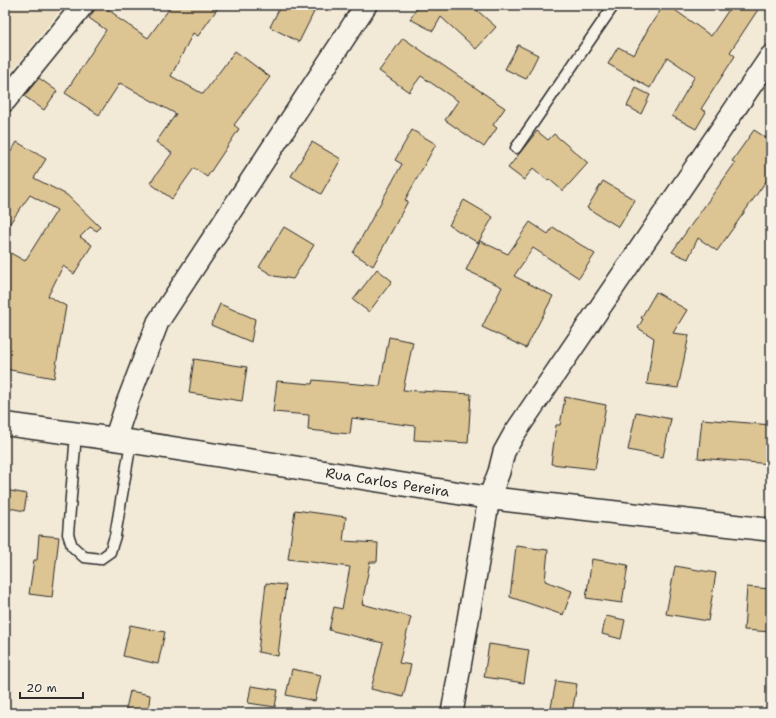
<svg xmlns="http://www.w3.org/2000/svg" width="776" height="718" viewBox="0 0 776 718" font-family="'Shantell Sans',sans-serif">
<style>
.built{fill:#ecdfc3}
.building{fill:#ddc493;stroke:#2b2b2b}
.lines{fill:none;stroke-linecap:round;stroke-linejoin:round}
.service-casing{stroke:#2b2b2b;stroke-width:13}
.minor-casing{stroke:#2b2b2b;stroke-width:24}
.secondary-casing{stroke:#2b2b2b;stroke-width:25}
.service{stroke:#f7f3e8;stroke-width:10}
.minor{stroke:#f7f3e8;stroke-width:21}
.secondary{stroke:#f7f3e8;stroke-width:22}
.labels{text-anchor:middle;stroke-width:3.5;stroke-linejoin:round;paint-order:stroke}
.street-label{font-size:14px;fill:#2b2b2b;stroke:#f7f3e8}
</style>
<rect width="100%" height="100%" fill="#f2ead7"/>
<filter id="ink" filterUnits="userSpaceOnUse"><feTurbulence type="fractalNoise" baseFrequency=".025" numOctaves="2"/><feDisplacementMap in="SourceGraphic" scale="8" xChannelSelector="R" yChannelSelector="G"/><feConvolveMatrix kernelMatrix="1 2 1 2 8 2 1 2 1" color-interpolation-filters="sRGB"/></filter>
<g filter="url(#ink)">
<polygon class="built" points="5,5 64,5 5,80"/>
<g class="building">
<polygon points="98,5 102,5 117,16 116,17 148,38 172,5 220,5 198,36 193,33 171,76 203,94 235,51 270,77 234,125 239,129 207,177 194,168 172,199 150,183 172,153 156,142 176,114 120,83 99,115 65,93 106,30 89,18"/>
<polygon points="281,5 300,5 314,12 299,42 270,27"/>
<polygon points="419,5 471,5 496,27 476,49 441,17 433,31 410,19"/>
<polygon points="664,5 668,5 711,36 732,5 761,5 730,52 735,56 701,109 706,112 696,129 672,116 695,76 667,57 650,88 608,64 618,47 634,55 649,27"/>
<polygon points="403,38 505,108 493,125 497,128 484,147 445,120 458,101 421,76 409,92 379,71"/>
<polygon points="518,45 538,55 526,79 505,69"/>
<polygon points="39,78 57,91 44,110 24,96"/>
<polygon points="636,88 650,95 641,114 627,106"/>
<polygon points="412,130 436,144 405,200 408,201 373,266 353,253 402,164 395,160"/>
<polygon points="754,130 771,141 771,174 717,251 698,238 688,259 672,252 735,163 732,161"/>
<polygon points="537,131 548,140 554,134 588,163 563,191 549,179 548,181 533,168 524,180 508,168"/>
<polygon points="17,142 46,159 34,178 67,195 100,227 97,231 90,227 80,237 92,245 74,274 63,266 48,296 66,306 54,378 5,369 5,250 25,261 57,210 30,195 5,230 5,161"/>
<polygon points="312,142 341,159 321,194 291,176"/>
<polygon points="603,181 635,200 619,227 587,208"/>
<polygon points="464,200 493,217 478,243 449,225"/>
<polygon points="530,222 548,234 553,227 595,254 579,278 533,248 514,276 553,296 526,348 482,327 502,287 466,270 480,241 508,254"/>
<polygon points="284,227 314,245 293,279 274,276 259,267"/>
<polygon points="377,269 392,281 369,312 353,300"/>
<polygon points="656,292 687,310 673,333 689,335 678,388 647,384 654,338 638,328 643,319 641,318"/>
<polygon points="220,304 255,319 251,342 211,325"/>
<polygon points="389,337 413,342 403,390 471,394 468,443 414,440 415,426 352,418 350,434 308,430 309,415 273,412 277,381 312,384 313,380 380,386"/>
<polygon points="194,359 247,367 242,401 189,393"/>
<polygon points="565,397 606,405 595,469 551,464 556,425 560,425"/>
<polygon points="636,412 671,419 663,457 628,450"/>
<polygon points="702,419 771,425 771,464 698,458"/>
<polygon points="5,490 27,494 24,511 5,507"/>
<polygon points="295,510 346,517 343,541 378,543 377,562 370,562 362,604 411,617 399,663 411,665 403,697 371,689 383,643 329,630 334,607 342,609 350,567 288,559"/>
<polygon points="39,535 59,537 52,597 29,594 34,560 37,560"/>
<polygon points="516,546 548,550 545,581 572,591 563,615 510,597"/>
<polygon points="592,559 628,565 622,603 586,598"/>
<polygon points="675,566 716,573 708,621 666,614"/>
<polygon points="266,583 286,585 278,656 258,652"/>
<polygon points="747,587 771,589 771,632 744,630"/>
<polygon points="606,616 625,620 621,639 602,634"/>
<polygon points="130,625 165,632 158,664 123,656"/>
<polygon points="489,644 529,650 524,683 484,677"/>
<polygon points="292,669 321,675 315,701 286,695"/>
<polygon points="556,681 577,684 572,713 550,713"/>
<polygon points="251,686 278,690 275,707 248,703"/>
<polygon points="130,691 150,695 148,713 125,713"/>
</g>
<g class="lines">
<g class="service-casing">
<g id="service">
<polyline points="516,148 614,5"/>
<polyline points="76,434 68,534 72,546 84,557 100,559 110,552 115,536 131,442"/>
</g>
</g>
<g class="minor-casing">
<g id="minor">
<polyline points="5,101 83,5"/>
<polyline points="115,439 127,403 158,322 366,5"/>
<polyline points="452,713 489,498 499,472 504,452 514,434 771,56"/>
</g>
</g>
<g class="secondary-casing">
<g id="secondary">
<path id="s1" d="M5,424L115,439L489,498L771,530"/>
</g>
</g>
<use href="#service" class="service"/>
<use href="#minor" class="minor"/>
<use href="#secondary" class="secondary"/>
</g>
</g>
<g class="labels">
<g class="street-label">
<text dy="5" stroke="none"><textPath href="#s1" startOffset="387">Rua Carlos Pereira</textPath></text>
</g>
</g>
<rect width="776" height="718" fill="none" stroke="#f7f3e8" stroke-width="20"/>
<rect x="10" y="10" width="756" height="698" fill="none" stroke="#2b2b2b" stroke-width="1.5" filter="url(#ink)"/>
<path d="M20 692v6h63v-6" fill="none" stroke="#2b2b2b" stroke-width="2"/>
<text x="26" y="692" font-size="12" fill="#2b2b2b" stroke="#f7f3e8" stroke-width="3" paint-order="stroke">20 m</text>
</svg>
